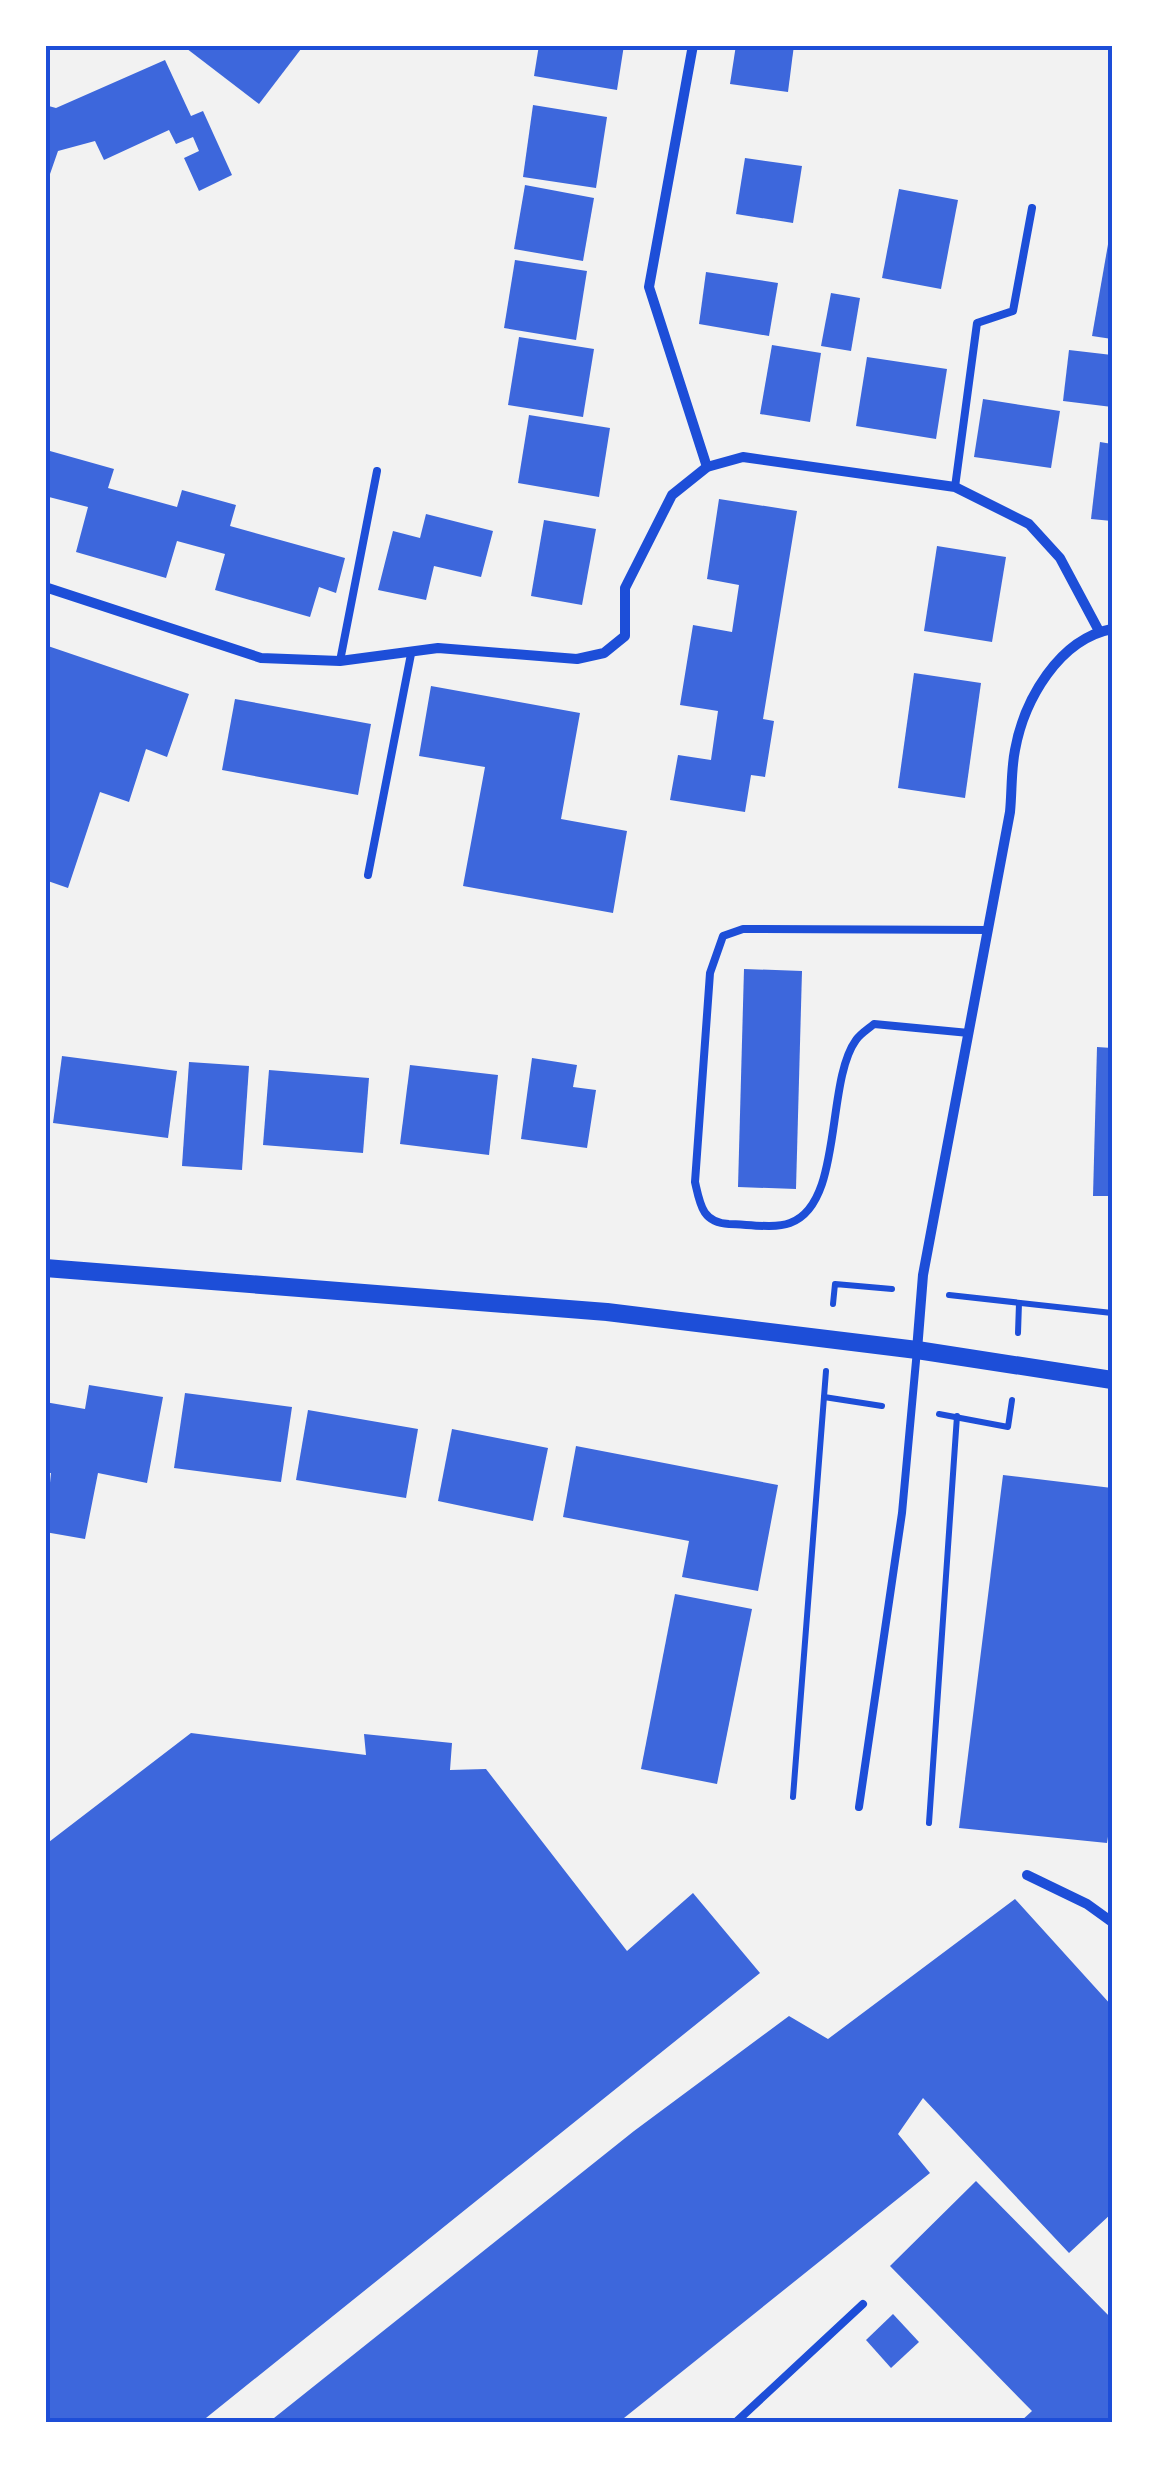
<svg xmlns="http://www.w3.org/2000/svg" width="1157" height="2467" viewBox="0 0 1157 2467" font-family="'Exo 2',sans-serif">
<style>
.building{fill:#3d67dc}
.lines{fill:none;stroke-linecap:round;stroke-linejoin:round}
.path{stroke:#1d4ed8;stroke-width:6}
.service{stroke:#1d4ed8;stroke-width:8}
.minor{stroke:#1d4ed8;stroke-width:10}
.tertiary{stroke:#1d4ed8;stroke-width:18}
.neatline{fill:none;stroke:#1d4ed8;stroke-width:4}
</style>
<rect width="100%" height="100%" fill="#f2f2f2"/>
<g class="building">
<polygon points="182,45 304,45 259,104"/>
<polygon points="539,45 624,45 617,90 534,76"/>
<polygon points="736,45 794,45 788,92 730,84"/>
<polygon points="165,60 191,116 203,111 232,175 199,191 184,158 199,151 193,137 176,144 169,130 104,160 95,141 58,151 50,174 45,173 45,105 56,108"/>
<polygon points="533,105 607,117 596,188 523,177"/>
<polygon points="745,158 802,166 793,223 736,214"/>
<polygon points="525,185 594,198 583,261 514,249"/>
<polygon points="899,189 958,200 941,289 882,278"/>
<polygon points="1110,233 1112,233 1112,339 1092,336"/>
<polygon points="515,260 587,271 576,340 504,328"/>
<polygon points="706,272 778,283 769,336 699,324"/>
<polygon points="831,293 860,298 851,351 821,346"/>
<polygon points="519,337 594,349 583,417 508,405"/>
<polygon points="772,345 821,353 810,422 760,414"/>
<polygon points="1069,350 1112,355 1112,407 1063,401"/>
<polygon points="867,357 947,369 936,439 856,426"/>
<polygon points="983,399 1060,411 1051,468 974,457"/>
<polygon points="529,415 610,428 599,497 518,483"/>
<polygon points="1100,442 1112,444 1112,521 1091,519"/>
<polygon points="50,451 114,469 108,488 177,507 182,490 236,505 230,526 345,558 336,593 319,587 310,617 215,590 225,554 177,541 166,578 76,552 88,507 45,496 45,465"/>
<polygon points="719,499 797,511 763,719 774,721 765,777 751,775 745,812 670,800 678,755 711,760 718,711 680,705 693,625 732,632 739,585 707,579"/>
<polygon points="426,514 493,531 481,577 434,566 426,600 378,590 393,531 420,538"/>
<polygon points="544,520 596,529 582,605 531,596"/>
<polygon points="937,546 1006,557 992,642 924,631"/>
<polygon points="45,645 189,694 167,757 146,749 129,802 100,792 68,888 45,880"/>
<polygon points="914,673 981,683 965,798 898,788"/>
<polygon points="431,686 580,713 561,819 627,831 613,913 463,886 485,767 419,756"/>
<polygon points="235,699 371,724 358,795 222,770"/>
<polygon points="744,969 802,971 796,1189 738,1187"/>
<polygon points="1097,1047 1112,1048 1112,1196 1093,1196"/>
<polygon points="62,1056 177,1071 168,1138 53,1123"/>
<polygon points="532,1058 577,1065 573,1087 596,1090 587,1148 521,1139"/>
<polygon points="189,1062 249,1066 242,1170 182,1166"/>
<polygon points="410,1065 498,1075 489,1155 400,1144"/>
<polygon points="269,1070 369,1078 363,1153 263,1145"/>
<polygon points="89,1385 163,1397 147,1483 98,1473 85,1539 45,1532 51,1473 45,1473 45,1402 85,1409"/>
<polygon points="185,1393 292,1407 281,1482 174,1468"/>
<polygon points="308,1410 418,1429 406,1498 296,1480"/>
<polygon points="452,1429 548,1448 533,1521 438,1501"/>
<polygon points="576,1446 778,1485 758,1591 682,1577 689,1541 563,1517"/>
<polygon points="1003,1475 1112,1488 1112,1811 1107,1843 959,1828"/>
<polygon points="675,1594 752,1609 717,1784 641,1769"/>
<polygon points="191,1733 366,1755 364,1734 452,1743 450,1770 486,1769 627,1951 693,1893 760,1973 201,2422 45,2422 45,1845"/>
<polygon points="1015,1899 1112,2006 1112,2213 1069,2253 923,2098 898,2134 930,2173 619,2422 269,2422 634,2131 789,2016 828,2039"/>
<polygon points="976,2181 1112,2319 1112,2422 1020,2422 1032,2411 890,2266"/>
<polygon points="893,2314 919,2342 891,2368 866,2340"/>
</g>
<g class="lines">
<g class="path">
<polyline points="949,1295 1112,1313"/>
<polyline points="833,1304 835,1284 892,1289"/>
<polyline points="1018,1333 1019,1303"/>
<polyline points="824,1397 882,1406"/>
<polyline points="939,1414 1008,1427 1012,1400"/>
<polyline points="793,1797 826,1371"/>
<polyline points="929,1823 957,1416"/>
</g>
<g class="service">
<polyline points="955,487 977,323 1013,311 1032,208"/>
<polyline points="340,661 377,471"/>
<polyline points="368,875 411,654"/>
<path d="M969,1033L874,1024C868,1029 860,1034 856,1040C825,1083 844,1204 790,1223C774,1229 746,1224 729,1224C702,1223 700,1204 695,1182L710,973L723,936L743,929L988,930"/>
<polyline points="859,1807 902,1513 917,1350"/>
<polyline points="736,2422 863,2304"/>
</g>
<g class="minor">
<polyline points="693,45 649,287 707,467"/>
<polyline points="45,587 261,658 340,661 438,648 577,659 604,653 625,636 625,588 672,495 707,467 743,457 955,487 1029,524 1060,558 1099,631"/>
<path d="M917,1350L923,1275L1010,812C1012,792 1011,770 1015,750C1024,700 1059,639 1112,629"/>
<polyline points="1027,1875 1087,1904 1112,1922"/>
</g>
<polyline class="tertiary" points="45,1268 607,1312 917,1350 1112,1380"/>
</g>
<rect width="1157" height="2467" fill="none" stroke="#ffffff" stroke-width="95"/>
<rect x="48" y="48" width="1062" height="2372" class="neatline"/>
</svg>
